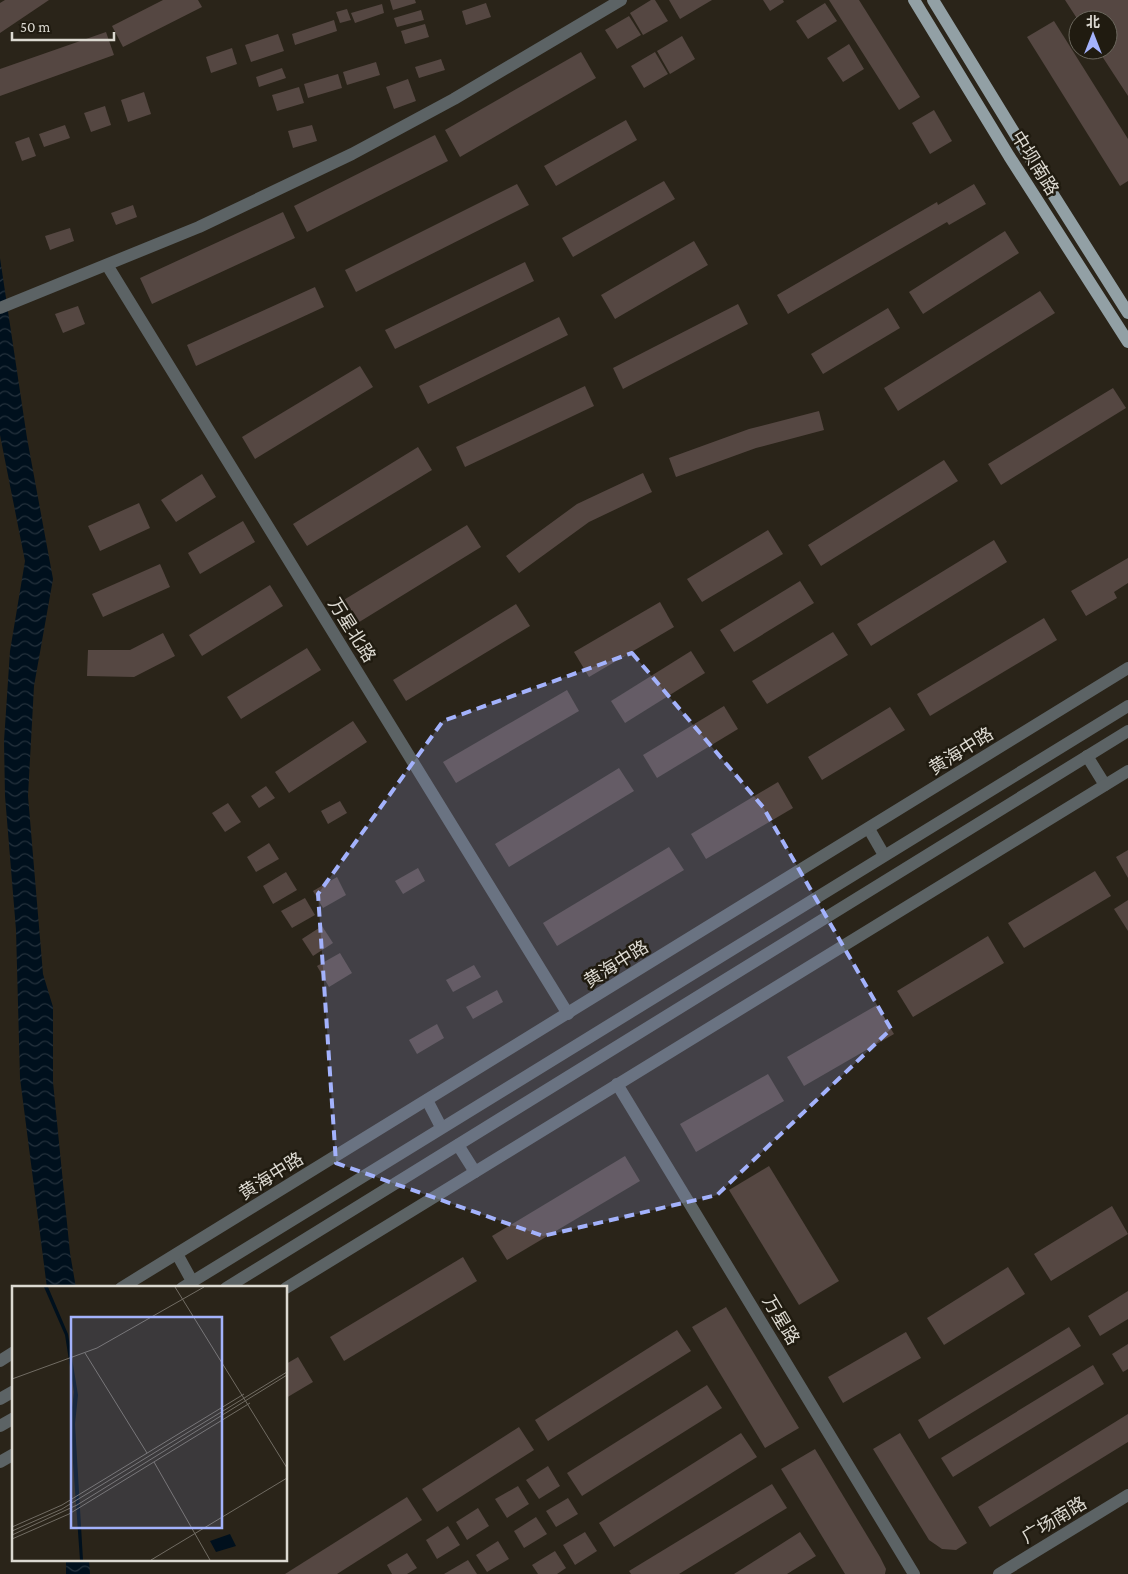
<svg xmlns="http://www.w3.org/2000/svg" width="1128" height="1574" viewBox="0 0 1128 1574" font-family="'Crimson Pro','Noto Sans SC',serif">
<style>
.water{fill:url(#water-waves)}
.building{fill:#554742}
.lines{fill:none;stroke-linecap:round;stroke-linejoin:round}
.minor{stroke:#5c6365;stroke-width:12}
.major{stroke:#92a0a5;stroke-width:12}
.marked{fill:#a3b2fc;fill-opacity:0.2;stroke:#a3b2fc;stroke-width:4;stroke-dasharray:10 6;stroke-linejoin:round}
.labels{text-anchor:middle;stroke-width:5;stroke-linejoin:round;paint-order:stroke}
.street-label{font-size:18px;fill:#dcd9d1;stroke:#201b10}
.inset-road{fill:none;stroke:#716c63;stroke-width:1}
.view{fill:#a3b2fc;fill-opacity:0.15;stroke:#a3b2fc;stroke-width:2.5}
.inset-edge{fill:none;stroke:#dcd9d1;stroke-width:2.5}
</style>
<defs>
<pattern id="water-waves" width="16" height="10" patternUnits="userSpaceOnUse" patternTransform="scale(1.25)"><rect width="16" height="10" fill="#00101d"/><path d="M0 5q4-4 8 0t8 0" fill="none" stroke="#25323d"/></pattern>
</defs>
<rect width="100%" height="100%" fill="#2a2419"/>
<g class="water">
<polygon points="0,258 27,438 53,579 34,686 28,796 43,974 53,1007 53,1082 70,1253 76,1288 47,1288 20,1078 16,930 5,796 4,741 10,651 25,561 0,435"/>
<polygon points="66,1560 89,1560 90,1574 66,1574"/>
</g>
<g class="building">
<polygon points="5,0 49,0 0,33 0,3"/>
<polygon points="163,0 198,0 202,7 123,47 112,26"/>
<polygon points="390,0 415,0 416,3 393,10"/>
<polygon points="651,0 655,0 668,21 643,35 630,13"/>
<polygon points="669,0 712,0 680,19"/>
<polygon points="763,0 783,0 784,2 770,11"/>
<polygon points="829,0 859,0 920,97 899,110"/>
<polygon points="1065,0 1128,0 1128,96 1098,50 1108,50 1108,20 1078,20"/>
<polygon points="486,3 491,17 466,25 462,11"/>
<polygon points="825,3 837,21 808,39 796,21"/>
<polygon points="382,4 384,13 355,23 351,13"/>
<polygon points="347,9 351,20 340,23 336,12"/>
<polygon points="421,10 424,20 397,27 394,18"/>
<polygon points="629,16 641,35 617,49 605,30"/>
<polygon points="334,20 337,31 295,45 292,34"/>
<polygon points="1054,21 1128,139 1128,181 1120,186 1027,37"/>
<polygon points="425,24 429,37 405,44 401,31"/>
<polygon points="106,32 114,55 0,96 0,69"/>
<polygon points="278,34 284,51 251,62 245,45"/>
<polygon points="682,36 695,59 670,74 657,51"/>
<polygon points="849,44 864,69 843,82 827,58"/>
<polygon points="232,48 237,64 211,73 206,57"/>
<polygon points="581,52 596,78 460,157 445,130"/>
<polygon points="655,52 668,74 644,88 631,66"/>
<polygon points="441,59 445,70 419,78 415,67"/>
<polygon points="376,62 380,75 347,85 343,72"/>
<polygon points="282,68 286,78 259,87 256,77"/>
<polygon points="338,74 342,88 308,98 304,84"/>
<polygon points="408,79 416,101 394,109 386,87"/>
<polygon points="299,87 304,103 277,111 272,95"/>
<polygon points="144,92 151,114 128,122 121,100"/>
<polygon points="105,106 111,125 91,132 84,113"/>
<polygon points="934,110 952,141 930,154 912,123"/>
<polygon points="626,120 637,140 556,186 544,166"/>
<polygon points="65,125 70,138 44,147 39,134"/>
<polygon points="312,125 317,141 293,148 288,131"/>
<polygon points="435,135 448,161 307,232 294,206"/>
<polygon points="29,137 36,156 22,161 15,142"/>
<polygon points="664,181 675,199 573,257 562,238"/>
<polygon points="517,184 529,205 356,292 345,270"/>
<polygon points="974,184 986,204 949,225 947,222 788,314 777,295 937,202 938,205"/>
<polygon points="133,205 137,217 116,225 111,213"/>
<polygon points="283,212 295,238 152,304 140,278"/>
<polygon points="70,228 74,241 50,250 45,236"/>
<polygon points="1005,231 1019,253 923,314 909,292"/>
<polygon points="694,241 708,265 615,319 601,295"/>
<polygon points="525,262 534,281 395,349 385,330"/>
<polygon points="315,287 324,307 196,366 187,345"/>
<polygon points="1040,291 1055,313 898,411 884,388"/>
<polygon points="738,304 748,324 623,389 613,368"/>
<polygon points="78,306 85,324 63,333 55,314"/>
<polygon points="888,308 900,328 823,374 811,354"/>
<polygon points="559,317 568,335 428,404 419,386"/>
<polygon points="360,366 373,387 255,459 242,437"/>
<polygon points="585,386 594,406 465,467 456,447"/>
<polygon points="1113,388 1126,408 1001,485 988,464"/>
<polygon points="819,411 824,430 756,448 676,477 669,458 749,429"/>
<polygon points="418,447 432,470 307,546 293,524"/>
<polygon points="944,460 958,481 821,566 808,545"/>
<polygon points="643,473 652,492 589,522 519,573 506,556 577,504"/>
<polygon points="202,474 216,497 176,522 161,500"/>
<polygon points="139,503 150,528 100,551 88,526"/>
<polygon points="243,521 255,542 200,574 188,553"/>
<polygon points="467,525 481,547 356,624 342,601"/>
<polygon points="768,530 783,554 702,602 687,579"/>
<polygon points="994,540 1007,562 871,646 857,624"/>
<polygon points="1128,558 1128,583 1114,592 1117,598 1086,616 1071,591"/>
<polygon points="160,564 170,587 103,617 92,594"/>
<polygon points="800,581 814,603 734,652 720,630"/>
<polygon points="270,585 283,606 202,656 189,635"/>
<polygon points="660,602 674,627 589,677 574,652"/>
<polygon points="516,604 530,626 406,701 393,680"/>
<polygon points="1044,618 1057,640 930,716 917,694"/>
<polygon points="833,632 848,655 767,704 752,681"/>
<polygon points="163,633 175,656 134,677 87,676 88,650 130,650"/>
<polygon points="307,648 321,670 241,719 227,697"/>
<polygon points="691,651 705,673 625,723 611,701"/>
<polygon points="567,690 579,711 456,783 443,762"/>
<polygon points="724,706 738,729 657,778 643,755"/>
<polygon points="890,707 905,730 822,780 808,757"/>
<polygon points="353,721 367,742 289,793 275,772"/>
<polygon points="619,768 634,791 509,867 495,844"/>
<polygon points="778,782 793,808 706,859 691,834"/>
<polygon points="266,786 275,798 259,808 251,796"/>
<polygon points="340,801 347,813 328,824 321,811"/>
<polygon points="228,803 241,822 225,832 212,813"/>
<polygon points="269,843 279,859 256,872 247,857"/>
<polygon points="669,847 684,870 557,946 543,923"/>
<polygon points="1128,850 1128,878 1116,857"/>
<polygon points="418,868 425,881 403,894 395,881"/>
<polygon points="1095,871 1111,896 1024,948 1008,923"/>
<polygon points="286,872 297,890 273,904 263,886"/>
<polygon points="337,877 346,895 323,908 313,891"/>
<polygon points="305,898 315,915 292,928 281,911"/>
<polygon points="1128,900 1128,931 1114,909"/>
<polygon points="322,926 333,943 313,956 302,939"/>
<polygon points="988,936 1004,963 913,1017 897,991"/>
<polygon points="340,953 352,973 329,987 317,966"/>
<polygon points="474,965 481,977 453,992 446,980"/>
<polygon points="497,990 503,1002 473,1019 466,1007"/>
<polygon points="877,1005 894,1034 804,1086 787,1057"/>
<polygon points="437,1024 444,1038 417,1054 409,1040"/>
<polygon points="768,1074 784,1101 696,1152 680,1124"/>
<polygon points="625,1156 640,1181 507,1260 492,1236"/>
<polygon points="769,1166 839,1281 799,1305 729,1190"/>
<polygon points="1112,1206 1128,1234 1051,1281 1034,1254"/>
<polygon points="463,1257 477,1281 344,1361 330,1337"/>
<polygon points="1008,1267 1025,1294 944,1345 927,1318"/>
<polygon points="1128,1291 1128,1319 1100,1336 1088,1316"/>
<polygon points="726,1307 799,1428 765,1448 692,1327"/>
<polygon points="1069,1327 1081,1346 929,1439 918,1420"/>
<polygon points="677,1330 691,1351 548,1441 535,1420"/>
<polygon points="906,1332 921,1358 843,1403 828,1377"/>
<polygon points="1128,1344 1128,1369 1123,1372 1112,1354"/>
<polygon points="298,1357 313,1382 286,1398 286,1364"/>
<polygon points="1093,1365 1104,1384 953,1477 941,1458"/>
<polygon points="707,1385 722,1408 582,1496 567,1473"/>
<polygon points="1128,1414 1128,1442 990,1527 978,1507"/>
<polygon points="519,1427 534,1450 437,1512 422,1489"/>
<polygon points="741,1433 757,1457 614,1547 599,1523"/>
<polygon points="900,1433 967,1543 956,1550 942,1549 929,1540 873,1449"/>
<polygon points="815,1449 880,1557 886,1569 885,1574 845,1574 781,1469"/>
<polygon points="548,1466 560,1486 539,1499 526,1480"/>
<polygon points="772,1484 787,1508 679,1574 631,1574 629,1571"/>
<polygon points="518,1486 529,1504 507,1518 495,1499"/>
<polygon points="407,1497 422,1520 337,1574 285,1574"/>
<polygon points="568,1498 578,1514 556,1527 546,1511"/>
<polygon points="478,1508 489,1526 467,1540 456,1522"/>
<polygon points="536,1517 547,1534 524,1548 514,1531"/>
<polygon points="448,1526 460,1545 437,1559 426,1540"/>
<polygon points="585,1532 597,1551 575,1565 563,1545"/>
<polygon points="800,1532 816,1556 787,1574 734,1574"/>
<polygon points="498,1541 509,1559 487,1572 476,1555"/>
<polygon points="555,1551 566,1568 557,1574 538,1574 532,1565"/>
<polygon points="407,1553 417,1568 407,1574 392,1574 387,1565"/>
<polygon points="468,1560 477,1574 444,1574"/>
</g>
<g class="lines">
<g class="minor">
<polyline points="107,265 568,1014"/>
<polyline points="0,308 199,227 352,154 454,99 621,0"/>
<polyline points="1087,756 1105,785"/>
<polyline points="869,829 884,855"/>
<polyline points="617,1084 914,1574"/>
<polyline points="427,1100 441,1127"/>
<polyline points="458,1145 475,1172"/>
<polyline points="177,1254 192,1281"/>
<polyline points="121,1288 1128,668"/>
<polyline points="182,1288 1128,706"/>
<polyline points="226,1288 1128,731"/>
<polyline points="286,1288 1128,771"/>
<polyline points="0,1361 14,1352"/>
<polyline points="0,1399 14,1391"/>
<polyline points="0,1426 14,1418"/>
<polyline points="0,1462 14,1454"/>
<polyline points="999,1574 1128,1495"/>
</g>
<g class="major">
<polyline points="914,0 1009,156 1128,342"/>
<polyline points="933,0 1023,147 1128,313"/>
</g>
</g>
<path class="marked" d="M632,653L763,807L891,1029L717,1195L543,1236L336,1163L318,894L443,721Z"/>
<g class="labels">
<g class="street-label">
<text transform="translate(1035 163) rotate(58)" y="6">中坝南路</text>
<text transform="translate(352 630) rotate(58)" y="6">万星北路</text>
<text transform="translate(961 751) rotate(-32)" y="6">黄海中路</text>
<text transform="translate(616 964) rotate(-32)" y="6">黄海中路</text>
<text transform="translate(271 1176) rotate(-32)" y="6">黄海中路</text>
<text transform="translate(781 1320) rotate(59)" y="6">万星路</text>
<text transform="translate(1054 1520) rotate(-31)" y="6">广场南路</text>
</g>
</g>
<g transform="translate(12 1286)">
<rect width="275" height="275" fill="#2a2419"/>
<path d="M32,1H36L56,48L66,109L63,138L71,274H68L61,176L59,130L62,106L53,49ZM218,248L224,260L204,266L198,255Z" fill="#00101d"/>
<path class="inset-road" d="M163,1L275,182M73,67L135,167M0,93L85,62L192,1M142,176L198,274M0,241L50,219L232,108M0,245L50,223L275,86M0,249L65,219L275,89M0,253L57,228L238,117M139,274L275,192"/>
<path class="view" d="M59,31H210V242H59Z"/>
<rect width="275" height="275" class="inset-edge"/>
</g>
<g transform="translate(1093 35)"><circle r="24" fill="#201b10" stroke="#6b675d"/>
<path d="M0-4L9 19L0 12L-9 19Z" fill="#a3b2fc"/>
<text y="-8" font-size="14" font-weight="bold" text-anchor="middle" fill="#dcd9d1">北</text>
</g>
<path d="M12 32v8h102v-8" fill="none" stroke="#dcd9d1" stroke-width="2.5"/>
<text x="20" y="32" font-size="15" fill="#dcd9d1" stroke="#201b10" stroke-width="4" paint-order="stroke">50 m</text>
</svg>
